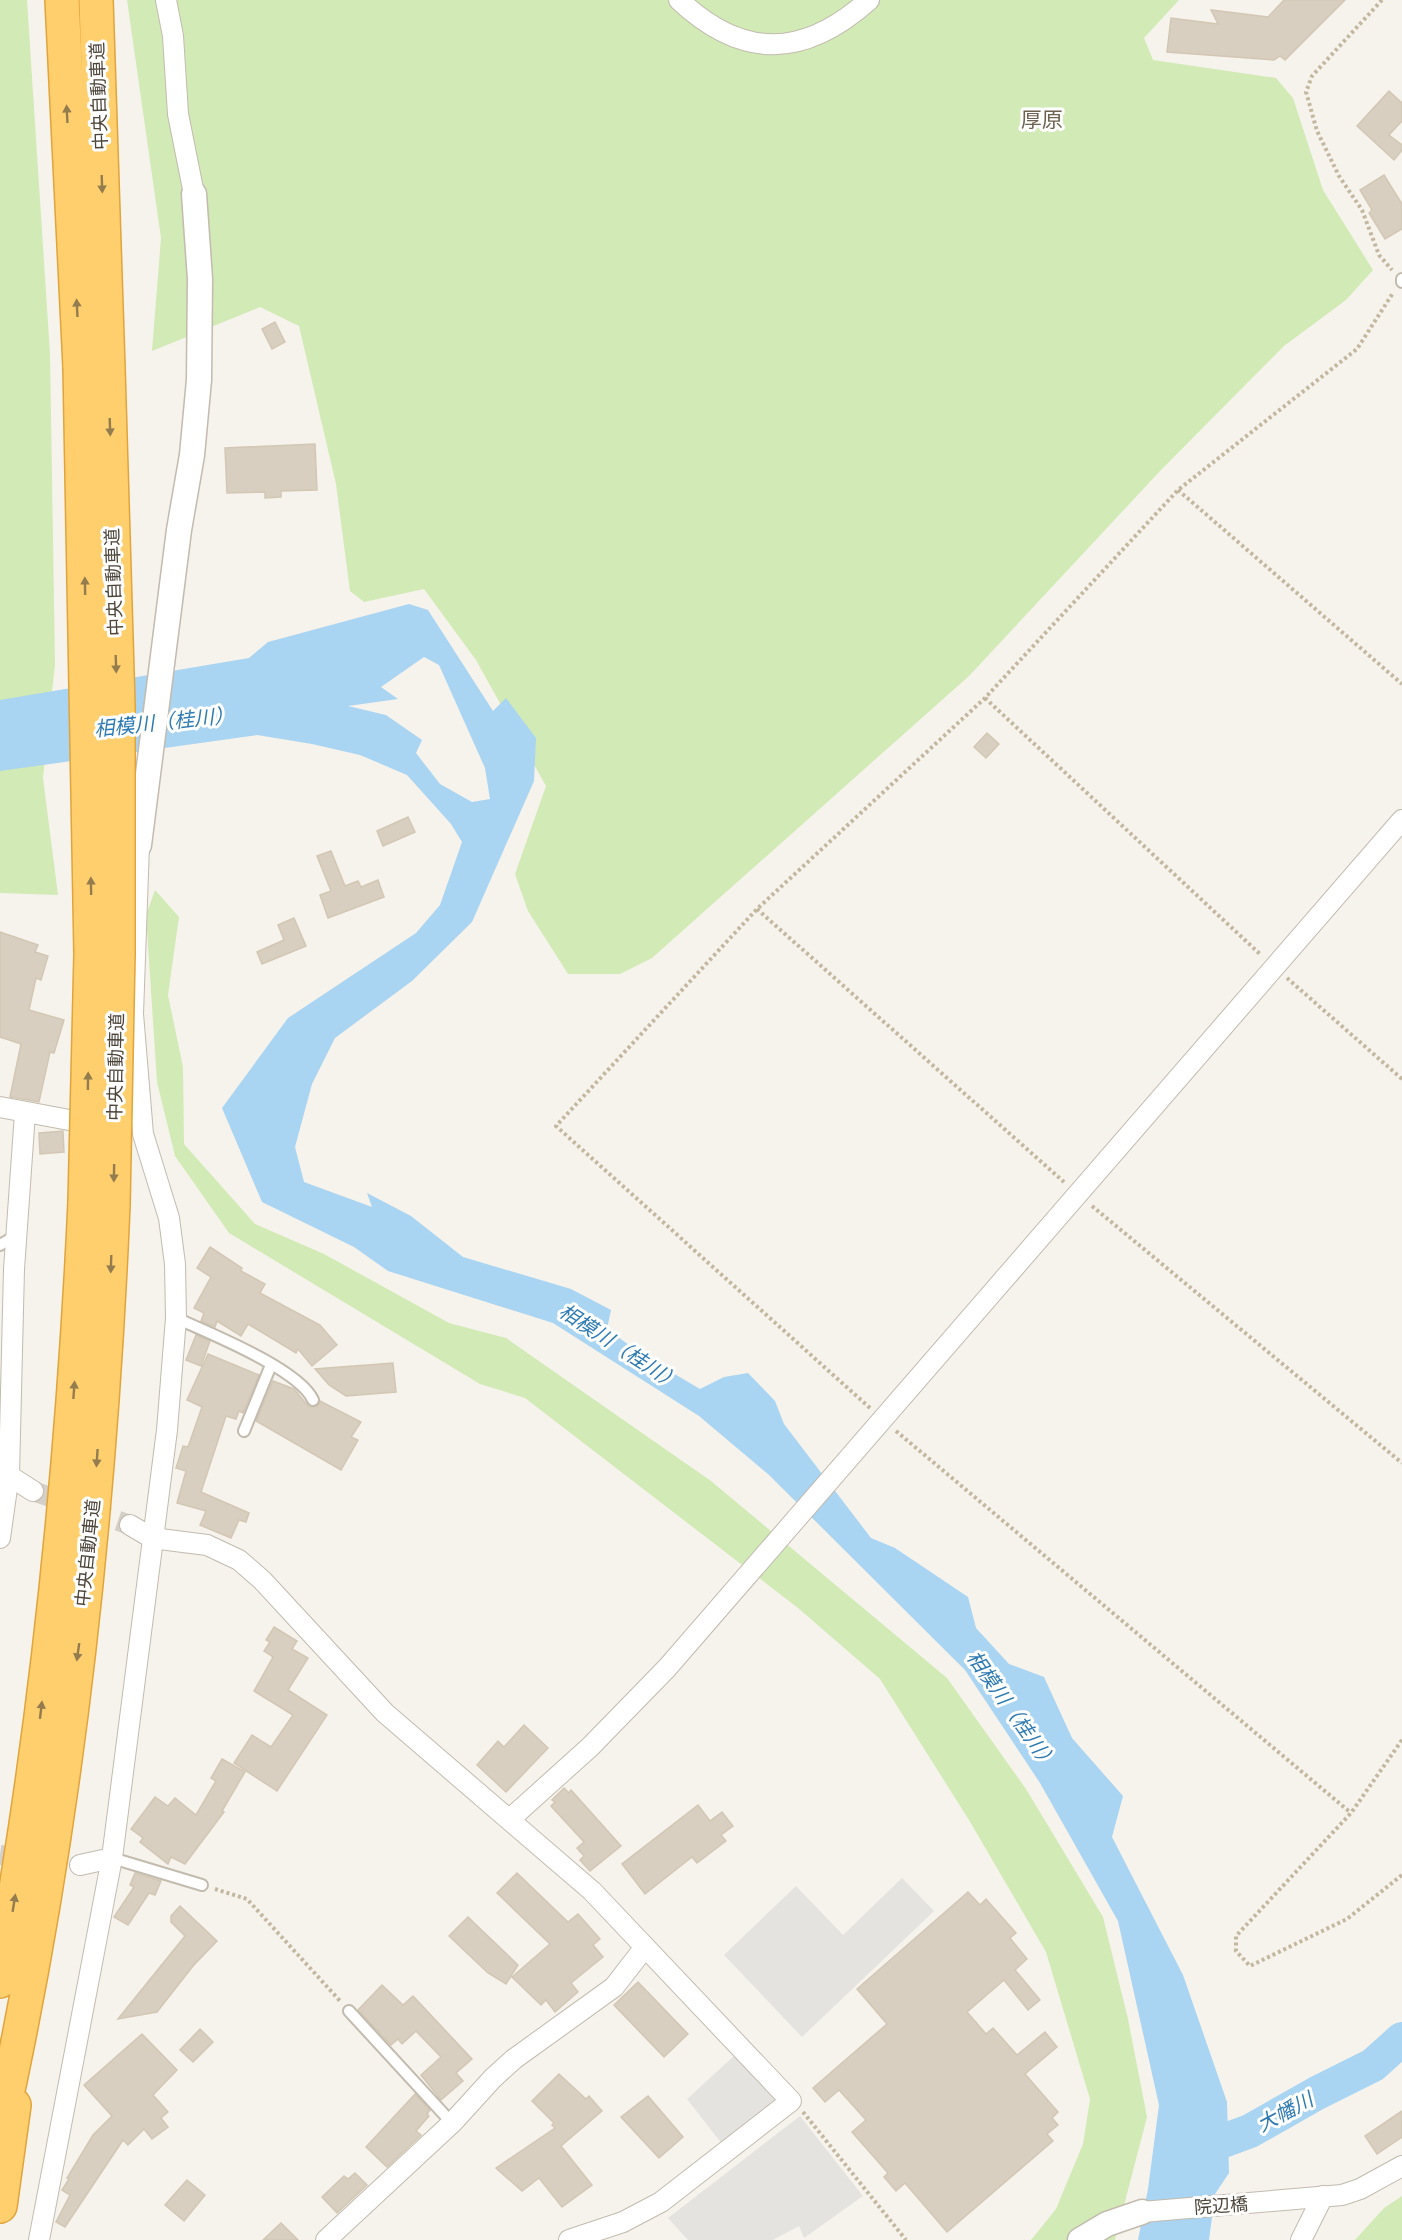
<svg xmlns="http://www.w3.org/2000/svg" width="1402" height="2240" viewBox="0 0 1402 2240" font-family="Arial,'Noto Sans JP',sans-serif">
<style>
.green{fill:#d2eab5}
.parking{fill:#e5e3e0}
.water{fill:#a9d4f2;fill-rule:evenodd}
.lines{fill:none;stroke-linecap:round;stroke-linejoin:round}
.river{stroke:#a9d4f2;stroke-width:34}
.building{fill:#d8cfc1;stroke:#d3c7b4;stroke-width:1.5}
.minor-tunnel{stroke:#d4d0c8;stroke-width:20;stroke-dasharray:20 10;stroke-linecap:butt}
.service-casing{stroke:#c2bbae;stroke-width:14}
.minor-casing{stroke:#c2bbae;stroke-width:22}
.tertiary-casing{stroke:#c2bbae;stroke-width:27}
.motorway-casing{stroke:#e0a43c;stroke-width:36}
.path{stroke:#c4b79f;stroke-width:4;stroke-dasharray:3 3;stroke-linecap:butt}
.service{stroke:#fff;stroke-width:10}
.minor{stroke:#fff;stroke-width:20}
.tertiary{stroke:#fff;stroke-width:24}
.motorway{stroke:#ffcf6e;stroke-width:33}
.motorway-bridge-casing{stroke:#e0a43c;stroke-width:36;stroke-linecap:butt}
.motorway-bridge{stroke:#ffcf6e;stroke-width:33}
.oneway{fill:#937c4e}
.labels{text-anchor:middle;stroke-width:6;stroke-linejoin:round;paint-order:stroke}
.street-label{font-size:18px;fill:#4b4439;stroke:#fff}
.water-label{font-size:20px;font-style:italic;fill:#2e7ab2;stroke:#fff}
.quarter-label{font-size:21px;fill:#6e6250;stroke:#fff}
</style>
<rect width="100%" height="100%" fill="#f6f3ec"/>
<g class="green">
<polygon points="0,0 27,0 50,354 55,664 43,778 58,895 0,893"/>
<polygon points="127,0 1179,0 1144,38 1153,60 1276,78 1293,98 1323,190 1373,270 1346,300 1284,346 1161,470 969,676 652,958 620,974 568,974 528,911 515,874 546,786 476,660 424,589 364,602 350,591 336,484 299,326 260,307 152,351 161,238"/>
<polygon points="155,890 179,917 168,995 183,1067 184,1144 255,1224 324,1254 449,1323 506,1338 711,1481 947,1678 1026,1789 1103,1917 1128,2019 1147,2117 1115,2240 1031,2240 1056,2209 1083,2144 1090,2099 1046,1952 969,1820 880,1679 798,1608 525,1398 480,1384 229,1233 175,1156 157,1082 146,915"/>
<polygon points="1402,2196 1402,2240 1355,2240 1384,2208"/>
</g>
<g class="parking">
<polygon points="902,1878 934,1911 802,2037 724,1955 796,1886 843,1935"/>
<polygon points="734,2056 776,2101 722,2144 687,2099"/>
<polygon points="800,2116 863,2196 804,2238 799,2226 773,2240 688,2240 668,2218"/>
</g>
<path class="water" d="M409,604L428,610L493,711L506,698L536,738L534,781L472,922L412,981L335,1038L312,1084L295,1147L304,1182L372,1207L367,1193L411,1216L463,1257L571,1289L611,1310L607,1329L644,1356L700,1389L724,1377L748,1373L775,1401L784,1424L871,1538L895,1548L968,1597L976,1628L1009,1664L1044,1677L1072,1738L1123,1796L1112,1837L1183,1975L1227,2102L1229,2173L1215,2194L1209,2240H1138L1148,2189L1159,2105L1118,1921L1040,1783L965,1670L769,1475L699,1416L553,1323L388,1271L354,1247L262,1202L222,1108L288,1018L416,933L440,905L462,842L451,824L407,775L360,755L312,744L257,735L0,771V700L249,658L268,642ZM424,657L439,665L485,768L490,799L472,802L440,784L416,753L422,740L386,715L348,706L398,699L381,687Z"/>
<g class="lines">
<polyline class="river" points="1185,2155 1250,2131 1317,2093 1373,2065 1402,2039"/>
</g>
<g class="building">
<polygon points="1284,0 1345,0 1285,60 1280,56 1274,60 1167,52 1171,18 1218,24 1211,10 1268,17"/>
<polygon points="1389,91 1402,103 1402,121 1389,135 1402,145 1402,150 1394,160 1357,126"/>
<polygon points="1384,175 1402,204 1402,229 1385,239 1369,213 1372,210 1360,190"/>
<polygon points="275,322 285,342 272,349 262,329"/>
<polygon points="315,444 317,490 281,491 281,497 265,498 265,492 227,493 225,448"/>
<polygon points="987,733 999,744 986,758 974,747"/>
<polygon points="408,817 415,832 383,846 377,831"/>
<polygon points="331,851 345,886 358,881 361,887 378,880 384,897 328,918 320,895 331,891 317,856"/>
<polygon points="294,918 306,946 262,964 257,952 284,940 278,925"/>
<polygon points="0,932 38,945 35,952 48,956 41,980 36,978 29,1010 64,1020 54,1053 50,1052 39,1102 10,1097 21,1044 0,1037"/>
<polygon points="63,1131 64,1152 40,1154 39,1133"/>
<polygon points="210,1247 242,1268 241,1271 265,1284 260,1293 320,1325 337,1345 312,1366 298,1349 296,1353 248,1324 241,1336 217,1321 215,1327 201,1321 204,1313 194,1308 211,1277 197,1268"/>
<polygon points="196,1335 210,1341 201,1366 186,1360"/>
<polygon points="208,1354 259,1375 243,1413 239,1411 236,1419 226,1416 201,1492 249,1513 246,1522 239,1520 231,1538 200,1525 206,1511 177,1503 186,1471 176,1468 183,1446 188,1447 202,1407 187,1400"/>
<polygon points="393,1363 396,1392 346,1396 329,1385 315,1369"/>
<polygon points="273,1381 294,1389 309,1407 317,1406 320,1401 361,1422 351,1437 358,1440 341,1470 256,1421"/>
<polygon points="274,1627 297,1641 292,1649 308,1658 288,1690 327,1715 277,1791 234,1763 252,1735 271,1747 293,1715 254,1691 273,1657 264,1651 270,1642 266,1640"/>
<polygon points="524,1725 548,1748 506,1792 477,1765 498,1741 504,1747"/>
<polygon points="222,1759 245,1772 222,1811 224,1812 185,1864 171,1857 168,1864 140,1842 143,1838 131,1829 155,1797 168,1806 175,1798 196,1815 216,1781 211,1778"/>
<polygon points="564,1788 569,1793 571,1790 621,1846 590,1871 580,1860 584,1856 577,1848 584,1842 551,1806 555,1802 552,1800"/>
<polygon points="698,1805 710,1821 722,1812 733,1826 721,1835 726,1841 697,1863 692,1857 645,1894 622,1864"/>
<polygon points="135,1873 161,1881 155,1895 149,1893 128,1925 114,1917 134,1887 130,1885"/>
<polygon points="517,1873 568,1922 578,1914 600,1939 593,1945 603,1957 571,1983 578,1992 555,2012 546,2000 541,2005 512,1977 550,1944 497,1893"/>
<polygon points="968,1892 980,1905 986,1899 1016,1933 1010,1938 1027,1959 1015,1970 1040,2000 1028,2010 1004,1980 967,2012 986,2034 993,2028 1017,2055 1045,2032 1057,2047 1025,2074 1058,2112 1052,2118 1058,2125 1047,2134 1053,2141 947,2232 905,2183 896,2191 884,2177 888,2173 852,2132 866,2120 839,2090 825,2102 813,2088 887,2024 857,1989"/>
<polygon points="180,1906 217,1941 193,1966 157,2012 118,2019 185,1936 171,1922 171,1916"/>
<polygon points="468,1917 518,1965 506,1984 488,1973 449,1936"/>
<polygon points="638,1982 688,2034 664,2057 614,2005"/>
<polygon points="382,1985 403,2005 413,1996 472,2059 456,2073 463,2081 441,2100 421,2075 441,2057 416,2031 402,2044 398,2039 391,2045 358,2010"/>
<polygon points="200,2029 213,2042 193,2062 180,2050"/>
<polygon points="142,2034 177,2070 153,2095 168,2112 161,2118 168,2127 152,2139 144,2129 128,2145 123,2140 65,2227 56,2222 70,2195 62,2190 69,2179 67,2178 93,2135 112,2116 84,2085"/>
<polygon points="559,2074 586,2099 589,2096 602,2111 561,2146 592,2185 562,2207 539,2178 522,2191 496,2168 555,2128 552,2125 554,2123 532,2101"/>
<polygon points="415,2094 430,2110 427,2114 429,2116 416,2131 421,2135 387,2167 366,2147"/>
<polygon points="648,2096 683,2137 659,2158 621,2117"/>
<polygon points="1402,2111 1402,2137 1377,2154 1365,2136"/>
<polygon points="355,2173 367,2185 337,2213 322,2197 344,2176 348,2179"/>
<polygon points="187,2180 205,2195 184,2221 165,2205"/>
<polygon points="281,2223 298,2240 263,2240"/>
</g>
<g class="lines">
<g class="minor-tunnel">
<polyline points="33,1491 130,1525"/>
<polyline points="0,1855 31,1859"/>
</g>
<g class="service-casing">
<g id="service">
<polyline points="1402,279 1402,282"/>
<polyline points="0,1245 17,1235"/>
<path d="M176,1318C209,1333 299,1369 313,1400"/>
<polyline points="244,1431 271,1365"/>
<polyline points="112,1858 202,1885"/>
<polyline points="349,2011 452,2123"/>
</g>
</g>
<g class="minor-casing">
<g id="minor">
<polyline points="166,0 173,36 178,114 194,194"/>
<path d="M679,0C743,60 804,58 869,0"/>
<polyline points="0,1107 96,1125"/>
<polyline points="0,1470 33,1491"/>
<polyline points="130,1525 152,1538 207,1545 239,1560 262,1580 385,1713 592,1891 791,2101 661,2202 623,2222 569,2240"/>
<polyline points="0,1538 9,1474 14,1269 25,1113"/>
<polyline points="510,1819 590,1747 667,1668 1402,820"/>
<polyline points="80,1865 112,1858"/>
<polyline points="1142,2212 1342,2195 1360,2189 1402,2166"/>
<polyline points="39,2240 112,1858 167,1430 176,1318 175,1264 169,1218 143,1134 133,1014 139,845"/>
<polyline points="326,2240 452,2123 493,2078 514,2059 614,1987 645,1947"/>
<polyline points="1301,2240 1323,2196"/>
</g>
</g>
<g class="tertiary-casing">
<g id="tertiary">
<polyline points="139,845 179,530 192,455 199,380 200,279 194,194"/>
<polyline points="1080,2240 1107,2224 1142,2212"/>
</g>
</g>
<g class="motorway-casing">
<g id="motorway">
<polyline points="62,0 80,367"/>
<polyline points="96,0 108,368"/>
<path d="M0,1981C47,1724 73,1463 85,1202"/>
<path d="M0,2127C67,1825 100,1514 113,1205"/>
<polyline points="0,2206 14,2105"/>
</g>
</g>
<g class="path">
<polyline points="1382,0 1312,76 1306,92 1317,131 1339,176 1362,210 1379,255 1392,270"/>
<polyline points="1178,490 1402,684"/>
<polyline points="985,698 1261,955"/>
<polyline points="757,909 1064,1182"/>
<polyline points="1287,978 1402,1079"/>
<polyline points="1092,1206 1402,1463"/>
<polyline points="870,1408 556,1126 757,909 985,698 1178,490 1357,349 1393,293"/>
<polyline points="896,1431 1351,1813"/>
<polyline points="1402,1740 1351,1813 1236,1936 1236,1951 1250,1966 1347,1919 1402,1875"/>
<polyline points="215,1889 247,1899 341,2002"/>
<polyline points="803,2112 906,2240"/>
</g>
<use href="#service" class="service"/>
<use href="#minor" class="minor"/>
<use href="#tertiary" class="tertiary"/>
<use href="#motorway" class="motorway"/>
<g class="motorway-bridge-casing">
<g id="motorway-bridge">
<polyline points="80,367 91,954 85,1202"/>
<polyline points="108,368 118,706 118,954 113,1205"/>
</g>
</g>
<use href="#motorway-bridge" class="motorway-bridge"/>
</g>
<defs><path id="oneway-solid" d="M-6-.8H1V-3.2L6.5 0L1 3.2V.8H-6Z" transform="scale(1.5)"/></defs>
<g class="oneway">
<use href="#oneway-solid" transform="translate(67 114) rotate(-93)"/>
<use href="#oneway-solid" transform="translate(102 184) rotate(88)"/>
<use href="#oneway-solid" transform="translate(77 308) rotate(-93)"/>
<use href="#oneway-solid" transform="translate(110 427) rotate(88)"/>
<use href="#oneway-solid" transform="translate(85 586) rotate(-91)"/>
<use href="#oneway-solid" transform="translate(116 664) rotate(88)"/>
<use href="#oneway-solid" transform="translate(91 886) rotate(-91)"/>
<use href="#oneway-solid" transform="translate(88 1081) rotate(-89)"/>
<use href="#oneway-solid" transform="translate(114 1173) rotate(91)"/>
<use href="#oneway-solid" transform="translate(111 1264) rotate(92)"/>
<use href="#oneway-solid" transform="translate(74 1390) rotate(-86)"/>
<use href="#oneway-solid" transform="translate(97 1458) rotate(94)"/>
<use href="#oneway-solid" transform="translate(78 1652) rotate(98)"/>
<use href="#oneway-solid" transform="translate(41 1710) rotate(-83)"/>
<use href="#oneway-solid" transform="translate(14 1903) rotate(-81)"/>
</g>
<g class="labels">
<g class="street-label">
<text transform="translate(99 96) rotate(-92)" y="6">中央自動車道</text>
<text transform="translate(114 582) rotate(-92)" y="6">中央自動車道</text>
<text transform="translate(116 1067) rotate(-89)" y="6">中央自動車道</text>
<text transform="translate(88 1553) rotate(-84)" y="6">中央自動車道</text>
<text transform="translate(1221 2206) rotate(-4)" y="6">院辺橋</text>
</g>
<g class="water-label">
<text transform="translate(164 722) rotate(-6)" y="7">相模川（桂川）</text>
<text transform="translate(620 1347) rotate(33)" y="7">相模川（桂川）</text>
<text transform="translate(1012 1710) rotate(55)" y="7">相模川（桂川）</text>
<text transform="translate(1285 2112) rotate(-28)" y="7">大幡川</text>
</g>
<g class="quarter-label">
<text x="1042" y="127">厚原</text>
</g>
</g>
</svg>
